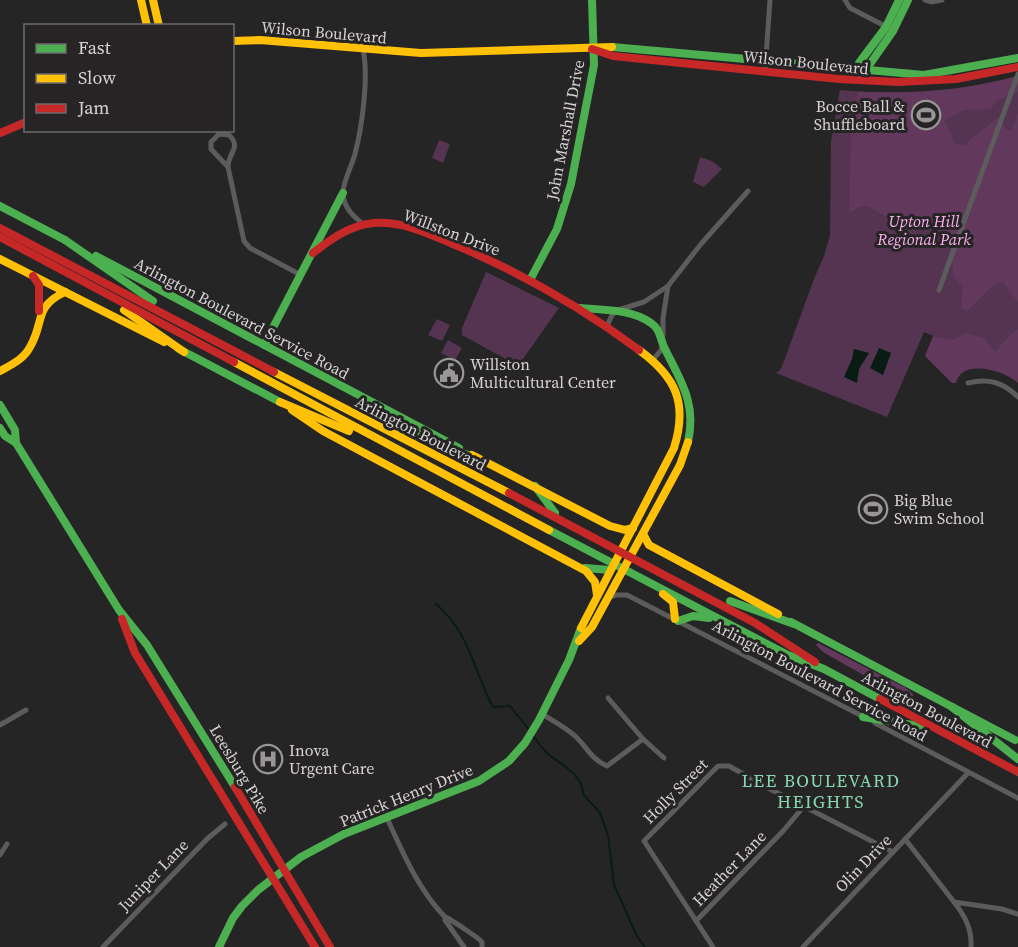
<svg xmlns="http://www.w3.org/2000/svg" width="1018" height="947" viewBox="0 0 1018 947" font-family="'Source Serif 4',serif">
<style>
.green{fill:#543450}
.forest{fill:#62395c}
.water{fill:#081c13}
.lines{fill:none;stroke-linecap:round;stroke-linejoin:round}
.stream{stroke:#081c13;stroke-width:2}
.street{stroke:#5c5c5c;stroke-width:5}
.fast{stroke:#4caf50;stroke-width:8}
.slow{stroke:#ffc107;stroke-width:8}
.jam{stroke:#c62828;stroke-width:8}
.labels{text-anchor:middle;stroke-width:6;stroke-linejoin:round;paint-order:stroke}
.street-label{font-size:16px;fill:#d5d3d4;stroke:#272426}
.poi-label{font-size:16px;fill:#d5d3d4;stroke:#272426;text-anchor:start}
.park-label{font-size:16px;font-style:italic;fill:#fbb0ee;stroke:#272426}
.neighbourhood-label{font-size:18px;letter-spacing:1.5px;fill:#85d8b0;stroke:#272426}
</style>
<rect width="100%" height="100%" fill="#262526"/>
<g class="green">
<path d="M1018,76V370L924,332L887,417L776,373L781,369L814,279L824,256L830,235L831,141L840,90C904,95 956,92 1018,76Z"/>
<polygon points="439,140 450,144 443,163 432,158"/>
<polygon points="700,157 712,161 722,169 704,187 693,182"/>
<polygon points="486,272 559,308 518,366 462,335 462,328"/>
<polygon points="437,319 450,325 442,341 428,335"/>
<polygon points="448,340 462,348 455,360 441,353"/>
</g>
<g class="forest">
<path d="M1018,76V92L996,101L991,109L964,110L945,121L955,144L964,145L997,118L1007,129L1011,131L1018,113V302L1003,282L996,283L967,311L961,308L963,287L954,277L948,235L917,222L908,224L901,247L894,244L897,230C891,217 879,213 867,206L859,207L849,213L851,133L858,92C915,94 962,91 1018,76Z"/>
<path d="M1018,329V383C1005,370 961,358 956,383H952L925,356L933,336L953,340L966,333L984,338L995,352L1010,335Z"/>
<polygon points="818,643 906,688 913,694 914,700 909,701 823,652 816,645"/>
</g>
<g class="water">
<polygon points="879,348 891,353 883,375 870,368"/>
<polygon points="854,349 869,353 859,369 857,383 844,377 852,359"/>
</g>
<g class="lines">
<g class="stream">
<path d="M436,604C470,633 473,669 493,707L510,706L530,731"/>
<path d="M533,736C537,741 541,747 545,751C558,764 583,773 583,794L600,813L608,835L614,885L637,936L645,947"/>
</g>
<g class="street">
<polyline points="845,0 850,8 889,28"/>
<polyline points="925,0 931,2 942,0"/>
<polyline points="765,71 770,0"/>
<path d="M228,167C228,153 242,147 229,135L219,134L211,142V149L228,167L244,241L250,248L301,275"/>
<path d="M363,224C353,216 344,208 343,194C342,185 352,165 355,154C362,127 369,77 363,49"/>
<polyline points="939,290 1018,74"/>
<polyline points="607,326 612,315 618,310 644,302 668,286 701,244 748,191"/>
<polyline points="663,335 663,318 668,286"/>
<polyline points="653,360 661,350 663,344"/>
<path d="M968,383C988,378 1003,382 1018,397"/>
<polyline points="608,597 617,595 627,595 864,717"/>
<polyline points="608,698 643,739 664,758"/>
<path d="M542,714C553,721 565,727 575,736C587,747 591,759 607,766L643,739"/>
<polyline points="875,723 1018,798"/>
<polyline points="0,725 26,710"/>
<path d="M387,818C403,853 418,889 445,917V920L464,947"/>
<polyline points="905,839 954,902 1002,909 1018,914"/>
<polyline points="0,855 7,844"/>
<path d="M954,902C965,916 972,929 971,947"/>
<path d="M445,917C449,918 480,939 482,942C482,944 482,945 482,947"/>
<polyline points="696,921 784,830 804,806"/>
<polyline points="103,947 207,839 225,824"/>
<polyline points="713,947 644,841 718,766 729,766 768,788 893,852"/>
<polyline points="803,947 968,773"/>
</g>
<g class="fast">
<polyline points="612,47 924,75 1018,58"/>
<polyline points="855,74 859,63 886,27 899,0"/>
<polyline points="863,74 893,31 908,0"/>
<polyline points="0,206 65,240"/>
<polyline points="65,240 153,301"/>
<polyline points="96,256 459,448"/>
<polyline points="530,280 557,229 571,184 594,65 592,0"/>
<path d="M580,308C603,310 632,309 651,323C660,329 660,338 664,347C680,380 697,403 688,442"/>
<polyline points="264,345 343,193"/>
<polyline points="179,349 280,402"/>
<polyline points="0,405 15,430 16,443"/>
<polyline points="386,423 454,451 476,457"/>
<polyline points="0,428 5,436 16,443 119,610 147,645 235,787"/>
<polyline points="535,486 555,513"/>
<polyline points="549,530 788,655 824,669 880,699"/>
<polyline points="585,568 610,570"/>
<polyline points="730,601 794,624"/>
<polyline points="678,621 693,616 709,618"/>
<polyline points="791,622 1015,740"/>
<polyline points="952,707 1018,759"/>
<polyline points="863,717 925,727"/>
<polyline points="219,947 233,918 242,906 258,890 301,857 344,834 479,781 509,761 525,743 539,720 569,660 581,628"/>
</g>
<g class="slow">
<polyline points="141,0 147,26"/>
<polyline points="153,0 159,26"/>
<polyline points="232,41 260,40 421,53 612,47"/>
<polyline points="0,259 164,342"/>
<polyline points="124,310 184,352"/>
<polyline points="234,362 549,530"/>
<path d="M0,371C11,365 24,359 30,347C45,322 33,307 65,292"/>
<polyline points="274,372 509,493"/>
<polyline points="280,402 349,431"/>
<polyline points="292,410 323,431 586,571 595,582 597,595"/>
<polyline points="472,455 610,526 625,530 633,528"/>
<polyline points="643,534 649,545 778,614"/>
<polyline points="663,594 673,602 675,619"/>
<path d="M581,628L674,448C688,403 676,377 639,350"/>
<polyline points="579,641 592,627 680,465 688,442"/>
</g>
<g class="jam">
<polyline points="592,49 613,56 839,79 898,82 956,79 1018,67"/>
<polyline points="0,133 26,122"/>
<polyline points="0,228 274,372"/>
<polyline points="0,237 234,362"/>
<path d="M313,253C331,239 350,225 374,223C402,221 427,233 453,244C520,272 581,307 639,350"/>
<polyline points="33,276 39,285 39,311"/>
<polyline points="509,493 755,623 815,662"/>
<polyline points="122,619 135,653 315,947"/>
<polyline points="880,699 1018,772"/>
<polyline points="235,787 330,947"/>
</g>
</g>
<defs>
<g id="stadium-ring" transform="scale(1.5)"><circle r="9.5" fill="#272426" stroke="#989697" stroke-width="1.5"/><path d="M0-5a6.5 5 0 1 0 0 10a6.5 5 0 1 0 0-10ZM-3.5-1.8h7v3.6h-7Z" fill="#989697"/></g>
<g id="civic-ring" transform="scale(1.5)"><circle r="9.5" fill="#272426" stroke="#989697" stroke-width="1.5"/><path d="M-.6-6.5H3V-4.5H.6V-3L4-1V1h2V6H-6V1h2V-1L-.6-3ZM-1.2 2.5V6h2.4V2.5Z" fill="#989697"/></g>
<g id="hospital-ring" transform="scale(1.5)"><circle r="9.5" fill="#272426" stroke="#989697" stroke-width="1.5"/><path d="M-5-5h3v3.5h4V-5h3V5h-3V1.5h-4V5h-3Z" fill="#989697"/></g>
</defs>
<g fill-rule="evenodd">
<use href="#stadium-ring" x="926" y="115"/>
<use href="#civic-ring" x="449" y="373"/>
<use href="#stadium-ring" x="873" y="509"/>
<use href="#hospital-ring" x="268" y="759"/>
</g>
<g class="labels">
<g class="street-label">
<text transform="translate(324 32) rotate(5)" y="6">Wilson Boulevard</text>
<text transform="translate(806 62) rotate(6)" y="6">Wilson Boulevard</text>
<text transform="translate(565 130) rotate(-79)" y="6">John Marshall Drive</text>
<text transform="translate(452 232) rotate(21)" y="6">Willston Drive</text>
<text transform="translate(242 318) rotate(28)" y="6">Arlington Boulevard Service Road</text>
<text transform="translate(421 433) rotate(27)" y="6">Arlington Boulevard</text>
<text transform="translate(820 680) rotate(28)" y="6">Arlington Boulevard Service Road</text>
<text transform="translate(927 709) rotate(28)" y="6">Arlington Boulevard</text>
<text transform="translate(240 769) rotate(59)" y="6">Leesburg Pike</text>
<text transform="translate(675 791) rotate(-45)" y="6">Holly Street</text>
<text transform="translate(406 795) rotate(-22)" y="6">Patrick Henry Drive</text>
<text transform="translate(863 863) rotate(-46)" y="6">Olin Drive</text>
<text transform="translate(729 868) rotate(-46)" y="6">Heather Lane</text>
<text transform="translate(153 875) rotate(-46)" y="6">Juniper Lane</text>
</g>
<g class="poi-label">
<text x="905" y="112" text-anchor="end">Bocce Ball &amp;<tspan x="905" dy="18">Shuffleboard</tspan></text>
<text x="470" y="370">Willston<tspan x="470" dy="18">Multicultural Center</tspan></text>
<text x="894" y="506">Big Blue<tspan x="894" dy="18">Swim School</tspan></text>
<text x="289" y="756">Inova<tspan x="289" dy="18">Urgent Care</tspan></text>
</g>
<g class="park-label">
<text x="924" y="227">Upton Hill<tspan x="924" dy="18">Regional Park</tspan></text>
</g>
<g class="neighbourhood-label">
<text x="821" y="787">LEE BOULEVARD<tspan x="821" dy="21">HEIGHTS</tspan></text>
</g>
</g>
<rect x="24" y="24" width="210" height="108" fill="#272426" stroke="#6d6a6c" stroke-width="1.5"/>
<rect x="36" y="44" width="30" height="9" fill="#4caf50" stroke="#6d6a6c" stroke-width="1.5"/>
<text x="78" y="54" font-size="18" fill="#d5d3d4">Fast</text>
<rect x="36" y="74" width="30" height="9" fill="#ffc107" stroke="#6d6a6c" stroke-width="1.5"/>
<text x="78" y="84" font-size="18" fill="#d5d3d4">Slow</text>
<rect x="36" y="104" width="30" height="9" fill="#c62828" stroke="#6d6a6c" stroke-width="1.5"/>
<text x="78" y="114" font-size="18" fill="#d5d3d4">Jam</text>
</svg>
